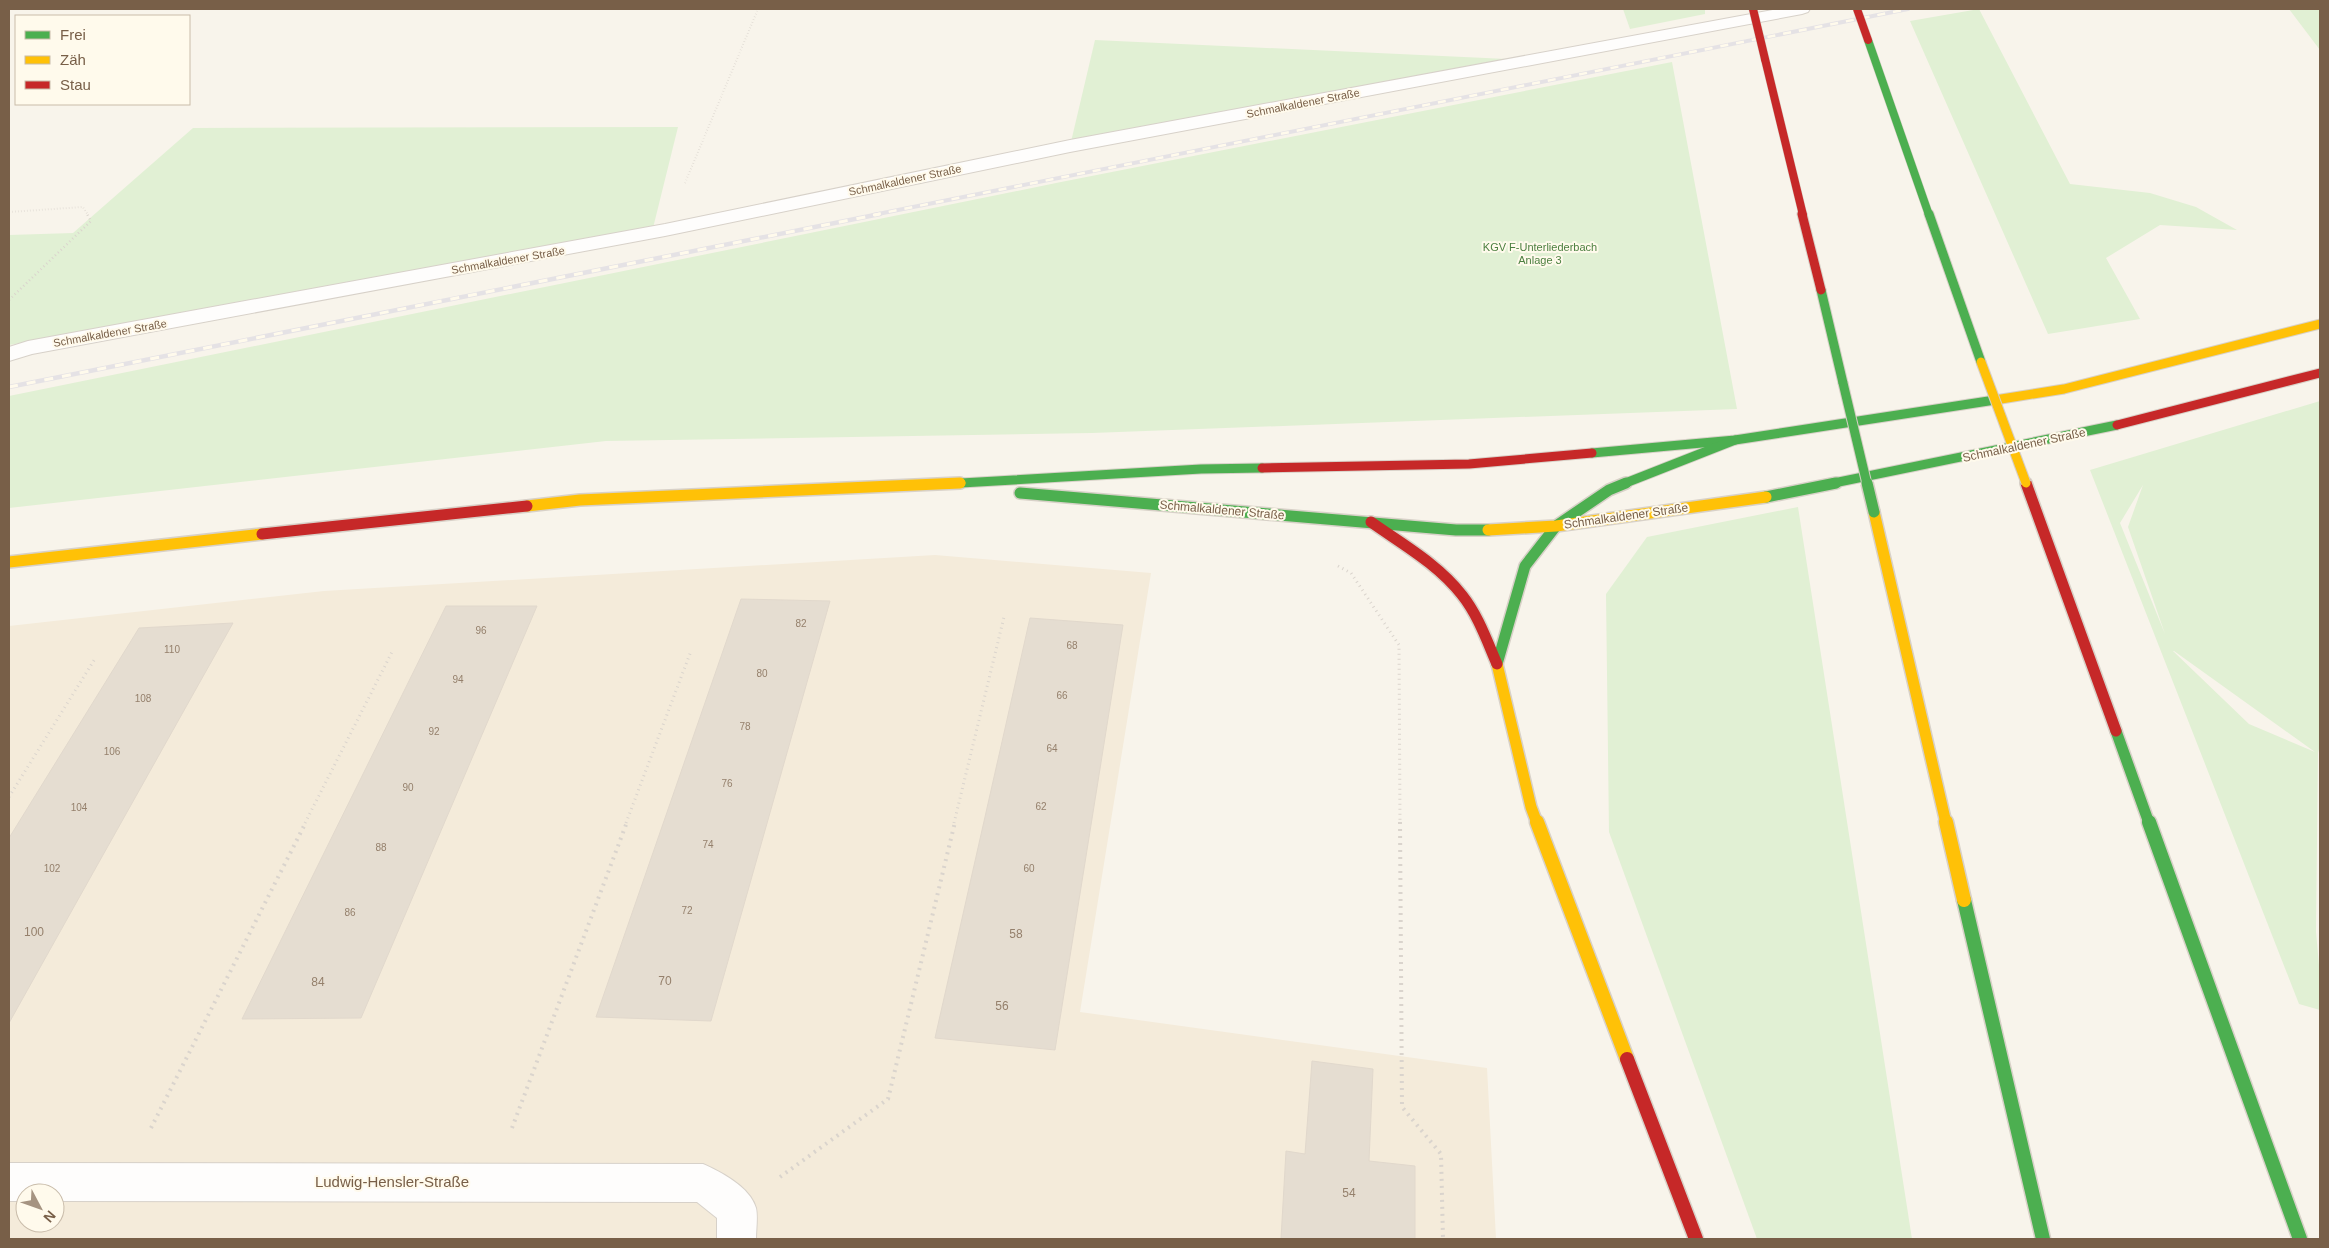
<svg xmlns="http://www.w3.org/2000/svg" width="2329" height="1248" viewBox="0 0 2329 1248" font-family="Helvetica,sans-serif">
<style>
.residential{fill:#f4ebda;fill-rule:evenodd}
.green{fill:#e1f0d4;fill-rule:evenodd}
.building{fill:#e5ddd1;stroke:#e1d8cc}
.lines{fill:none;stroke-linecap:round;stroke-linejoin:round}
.lane-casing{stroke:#d7d1c9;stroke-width:2}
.street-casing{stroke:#d7d1c9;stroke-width:2}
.fast-far3-casing{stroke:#d8d1c8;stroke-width:9}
.fast-far2-casing{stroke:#d8d1c8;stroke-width:11}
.fast-far1-casing{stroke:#d8d1c8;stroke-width:14}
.fast-casing{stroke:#d8d1c8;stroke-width:17}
.slow-far2-casing{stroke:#d8d1c8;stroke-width:11}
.slow-far1-casing{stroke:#d8d1c8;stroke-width:14}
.slow-casing{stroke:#d8d1c8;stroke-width:17}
.jam-far3-casing{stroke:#d8d1c8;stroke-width:9}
.jam-far2-casing{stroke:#d8d1c8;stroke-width:11}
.jam-far1-casing{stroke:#d8d1c8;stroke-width:14}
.jam-casing{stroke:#d8d1c8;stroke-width:17}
.path-far3{stroke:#dad4cd;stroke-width:2;stroke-dasharray:0.5 2.5;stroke-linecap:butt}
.path-far2{stroke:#dad4cd;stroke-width:2.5;stroke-dasharray:1 3;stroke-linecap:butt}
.path-far1{stroke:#dad4cd;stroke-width:3;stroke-dasharray:1 4;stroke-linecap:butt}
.path{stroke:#dad4cd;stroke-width:4;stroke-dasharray:2 5;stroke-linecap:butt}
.lane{fill:#fefdfc;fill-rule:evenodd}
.street{fill:#fefdfc;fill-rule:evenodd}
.fast-far3{stroke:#4caf50;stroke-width:8}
.fast-far2{stroke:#4caf50;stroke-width:9}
.fast-far1{stroke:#4caf50;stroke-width:11}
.fast{stroke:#4caf50;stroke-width:14}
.slow-far2{stroke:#ffc107;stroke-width:9}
.slow-far1{stroke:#ffc107;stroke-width:11}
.slow{stroke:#ffc107;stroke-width:14}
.jam-far3{stroke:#c62828;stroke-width:8}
.jam-far2{stroke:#c62828;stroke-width:9}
.jam-far1{stroke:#c62828;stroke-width:11}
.jam{stroke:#c62828;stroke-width:14}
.rail-far1-casing{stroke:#e5e2e5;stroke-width:4}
.rail-casing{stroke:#e5e2e5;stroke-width:4.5}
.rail-far1{stroke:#fffaec;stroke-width:2.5;stroke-dasharray:8;stroke-linecap:butt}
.rail{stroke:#fffaec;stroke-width:3;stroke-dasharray:9;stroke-linecap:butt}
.fast-bridge-far1-casing{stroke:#d7cfc5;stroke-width:11;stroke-linecap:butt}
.fast-bridge-casing{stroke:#d7cfc5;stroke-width:14;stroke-linecap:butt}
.slow-bridge-casing{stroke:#d7cfc5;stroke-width:11;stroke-linecap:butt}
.jam-bridge-casing{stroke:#d7cfc5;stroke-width:9;stroke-linecap:butt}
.fast-bridge-far1{stroke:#4caf50;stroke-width:9}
.fast-bridge{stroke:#4caf50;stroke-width:11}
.slow-bridge{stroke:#ffc107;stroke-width:9}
.jam-bridge{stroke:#c62828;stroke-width:8}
.labels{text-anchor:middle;stroke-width:4;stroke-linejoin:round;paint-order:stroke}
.number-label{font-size:10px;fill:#95806c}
.far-street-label{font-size:11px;fill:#785f48;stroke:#fffaec}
.far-park-label{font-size:11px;fill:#4b7f3f;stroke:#fffaec}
.street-label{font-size:12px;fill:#785f48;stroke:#fffaec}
.near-number-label{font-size:12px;fill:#95806c}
.near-street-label{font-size:15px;fill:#785f48;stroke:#fffaec}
</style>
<rect width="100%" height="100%" fill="#f8f4eb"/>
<path class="residential" d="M935,555L1151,573L1080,1012L1487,1068L1496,1239H9V626L324,591ZM25,1193H55V1223H25Z"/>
<g class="green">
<polygon points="1623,9 1705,9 1705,14 1630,29"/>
<polygon points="1979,9 2070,184 2150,193 2196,207 2237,230 2160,225 2106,258 2140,319 2048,334 1910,21"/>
<polygon points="2289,9 2320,9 2320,50"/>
<polygon points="1095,40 1507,59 1070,146"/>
<polygon points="1672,62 1737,409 1092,433 606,441 9,508 9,396 1061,182"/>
<polygon points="678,127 653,228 9,345 9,235 73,233 193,128"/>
<path d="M2320,401V745L2318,753L2316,932L2320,976V1010L2299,1004L2090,470ZM2143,485L2128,527L2165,634L2120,523ZM2173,651H2174L2315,752L2249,724Z"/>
<polygon points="1798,507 1912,1239 1757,1239 1609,832 1606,594 1647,537"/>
</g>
<g class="building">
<polygon points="741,599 830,601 711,1021 596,1017"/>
<polygon points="446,606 537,606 361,1018 242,1019"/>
<polygon points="1030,618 1123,625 1055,1050 935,1038"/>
<polygon points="233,623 80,896 9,1023 9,838 139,628"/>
<polygon points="1312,1061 1373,1069 1369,1161 1415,1166 1415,1239 1281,1239 1286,1151 1305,1154"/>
</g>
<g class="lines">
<g class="lane-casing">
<polygon id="lane" points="1778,9 1810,9 1808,12 1802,14 1070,152 665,236 32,354 9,361 9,347 28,341 665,224 1070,140"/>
</g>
<g class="street-casing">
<path id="street" d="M9,1163L703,1164C721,1172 750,1187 756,1208C758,1217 756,1229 756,1239H717V1218L697,1202L55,1201V1193H25V1201H9Z"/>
</g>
<g class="fast-far3-casing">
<polyline id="fast-far3" points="1868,40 1929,215"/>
</g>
<g class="fast-far2-casing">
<g id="fast-far2">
<polyline points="1929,214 1981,362"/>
<polyline points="1821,290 1843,383"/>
<polyline points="1592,453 1735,440 1995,400"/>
<polyline points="961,483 1201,469 1262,468"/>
<polyline points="1623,484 1735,440"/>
<polyline points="1829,484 2117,425"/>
</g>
</g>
<g class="fast-far1-casing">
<g id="fast-far1">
<polyline points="1020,493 1456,530 1488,530"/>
<polyline points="1766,497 1836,483"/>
<polyline points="1497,664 1525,566 1556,526 1609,490 1626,483"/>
<polyline points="2116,731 2149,823"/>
</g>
</g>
<g class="fast-casing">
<g id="fast">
<polyline points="2149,822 2300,1239"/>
<polyline points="1964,900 2043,1239"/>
</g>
</g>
<g class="slow-far2-casing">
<g id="slow-far2">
<polyline points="1995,400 2064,389 2320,324"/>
<polyline points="932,484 961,483"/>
</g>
</g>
<g class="slow-far1-casing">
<g id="slow-far1">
<polyline points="527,506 580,500 960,483"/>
<polyline points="1874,512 1946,823"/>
<polyline points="1488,530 1556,526 1766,497"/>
<polyline points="9,562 262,534"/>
<polyline points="1497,664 1531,807 1537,823"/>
</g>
</g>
<g class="slow-casing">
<g id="slow">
<polyline points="1537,822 1627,1059"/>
<polyline points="1946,822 1964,900"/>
</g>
</g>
<g class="jam-far3-casing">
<polyline id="jam-far3" points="1765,59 1803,215"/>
</g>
<g class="jam-far2-casing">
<g id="jam-far2">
<polyline points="1802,214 1821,290"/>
<polyline points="2117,425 2320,373"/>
<polyline points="1262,468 1469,464 1592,453"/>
</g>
</g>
<g class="jam-far1-casing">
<g id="jam-far1">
<polyline points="2026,483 2116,731"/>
<path d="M1371,522C1402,544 1438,564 1462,595C1478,615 1487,641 1497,664"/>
<polyline points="262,534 527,506"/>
</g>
</g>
<g class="jam-casing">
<polyline id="jam" points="1627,1059 1696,1239"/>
</g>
<g class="path-far3">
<polyline points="685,183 758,9"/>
<polyline points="9,212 83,207 88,215"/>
</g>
<polyline class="path-far2" points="9,300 91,221 87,214"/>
<g class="path-far1">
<polyline points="1338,566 1351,573 1399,645 1400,823"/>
<polyline points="9,797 96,657"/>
<polyline points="305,823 392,652"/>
<polyline points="626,823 691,651"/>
<polyline points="954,823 1004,617"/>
</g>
<g class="path">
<polyline points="1400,822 1402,1107 1441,1154 1443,1239"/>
<polyline points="151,1128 306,822"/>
<polyline points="512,1128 627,822"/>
<polyline points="780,1177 888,1099 955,822"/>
</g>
<use href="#lane" class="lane"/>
<use href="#street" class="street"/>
<use href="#fast-far3" class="fast-far3"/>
<use href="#fast-far2" class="fast-far2"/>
<use href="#fast-far1" class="fast-far1"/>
<use href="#fast" class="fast"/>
<use href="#slow-far2" class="slow-far2"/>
<use href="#slow-far1" class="slow-far1"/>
<use href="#slow" class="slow"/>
<use href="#jam-far3" class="jam-far3"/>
<use href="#jam-far2" class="jam-far2"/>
<use href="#jam-far1" class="jam-far1"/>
<use href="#jam" class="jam"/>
<g class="rail-far1-casing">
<polyline id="rail-far1" points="873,215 1908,9"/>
</g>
<g class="rail-casing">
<polyline id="rail" points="9,387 880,214"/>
</g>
<use href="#rail-far1" class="rail-far1"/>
<use href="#rail" class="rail"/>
<g class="fast-bridge-far1-casing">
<polyline id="fast-bridge-far1" points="1843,383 1867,484"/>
</g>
<g class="fast-bridge-casing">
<polyline id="fast-bridge" points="1867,483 1874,512"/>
</g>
<g class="slow-bridge-casing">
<polyline id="slow-bridge" points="1981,362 2026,483"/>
</g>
<g class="jam-bridge-casing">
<g id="jam-bridge">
<polyline points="1753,9 1765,59"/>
<polyline points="1857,9 1868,40"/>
</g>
</g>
<use href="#fast-bridge-far1" class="fast-bridge-far1"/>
<use href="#fast-bridge" class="fast-bridge"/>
<use href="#slow-bridge" class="slow-bridge"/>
<use href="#jam-bridge" class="jam-bridge"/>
</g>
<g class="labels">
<g class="number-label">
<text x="801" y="627">82</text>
<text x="481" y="634">96</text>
<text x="1072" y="649">68</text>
<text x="172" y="653">110</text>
<text x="762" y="677">80</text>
<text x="458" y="683">94</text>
<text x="1062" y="699">66</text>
<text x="143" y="702">108</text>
<text x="745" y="730">78</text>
<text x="434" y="735">92</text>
<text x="1052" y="752">64</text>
<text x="112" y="755">106</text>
<text x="727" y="787">76</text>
<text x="408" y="791">90</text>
<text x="1041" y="810">62</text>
<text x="79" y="811">104</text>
<text x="708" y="848">74</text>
<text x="381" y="851">88</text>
<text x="52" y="872">102</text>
<text x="1029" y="872">60</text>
<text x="687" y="914">72</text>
<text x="350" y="916">86</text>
</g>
<g class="far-street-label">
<text transform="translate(1303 103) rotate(-11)" y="4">Schmalkaldener Straße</text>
<text transform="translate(905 180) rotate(-12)" y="4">Schmalkaldener Straße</text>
<text transform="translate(508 260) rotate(-10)" y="4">Schmalkaldener Straße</text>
<text transform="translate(110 333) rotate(-10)" y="4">Schmalkaldener Straße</text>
</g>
<g class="far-park-label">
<text x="1540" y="251">KGV F-Unterliederbach<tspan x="1540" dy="13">Anlage 3</tspan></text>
</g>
<g class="street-label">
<text transform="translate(2024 445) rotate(-12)" y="4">Schmalkaldener Straße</text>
<text transform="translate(1222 510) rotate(5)" y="4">Schmalkaldener Straße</text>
<text transform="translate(1626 516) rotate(-8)" y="4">Schmalkaldener Straße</text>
</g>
<g class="near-number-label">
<text x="34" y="936">100</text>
<text x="1016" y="938">58</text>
<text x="665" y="985">70</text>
<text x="318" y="986">84</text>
<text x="1002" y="1010">56</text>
<text x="1349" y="1197">54</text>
</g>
<g class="near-street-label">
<text x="392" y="1187">Ludwig-Hensler-Straße</text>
</g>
</g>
<rect width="2329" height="1248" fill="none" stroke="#785f48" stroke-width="20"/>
<rect x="15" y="15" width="175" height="90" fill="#fffaec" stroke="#c9bcaa"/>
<rect x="25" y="31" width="25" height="8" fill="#4caf50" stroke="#c9bcaa"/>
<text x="60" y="40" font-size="15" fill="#785f48">Frei</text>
<rect x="25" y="56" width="25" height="8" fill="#ffc107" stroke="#c9bcaa"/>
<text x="60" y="65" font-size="15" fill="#785f48">Zäh</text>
<rect x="25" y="81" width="25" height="8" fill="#c62828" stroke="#c9bcaa"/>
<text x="60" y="90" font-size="15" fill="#785f48">Stau</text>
<g transform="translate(40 1208) rotate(131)"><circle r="24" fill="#fffaec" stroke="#c9bcaa"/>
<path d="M0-4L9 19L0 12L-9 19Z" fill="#a59381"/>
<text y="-8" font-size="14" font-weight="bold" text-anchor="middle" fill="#785f48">N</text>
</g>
</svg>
